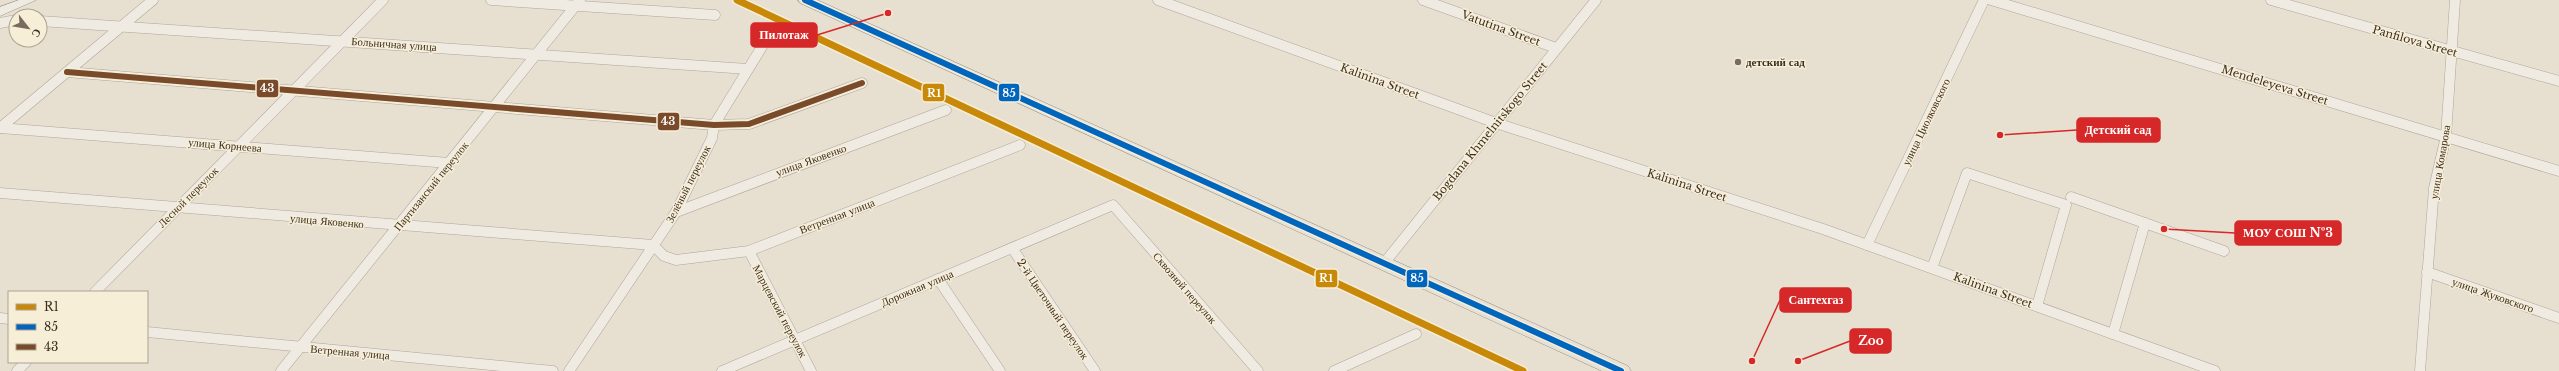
<svg xmlns="http://www.w3.org/2000/svg" width="2559" height="371" viewBox="0 0 2559 371" font-family="'Libre Baskerville',serif">
<style>
.lines{fill:none;stroke-linecap:round;stroke-linejoin:round}
.minor-casing{stroke:#ada599;stroke-width:11}
.secondary-casing{stroke:#9c958a;stroke-width:1}
.primary-casing{stroke:#928b80;stroke-width:1}
.minor{stroke:#efebe3;stroke-width:10}
.secondary{fill:#efebe3;fill-rule:evenodd}
.primary{fill:#e6e1d4;fill-rule:evenodd}
.bus-1-casing{stroke:#f7eed8;stroke-width:9}
.bus-2-casing{stroke:#f7eed8;stroke-width:9}
.bus-1{stroke:#0065bd;stroke-width:6}
.bus-2{stroke:#7a4b2a;stroke-width:6}
.rail-1-casing{stroke:#f7eed8;stroke-width:10}
.rail-1{stroke:#c88808;stroke-width:7}
.poi-dot{fill:#786c5e;stroke:#f7eed8;stroke-width:1.5}
.labels{text-anchor:middle;stroke-width:3;stroke-linejoin:round;paint-order:stroke}
.street-label{font-size:11px;fill:#3d2e20;stroke:#f7eed8}
.poi-label{font-size:11px;font-weight:bold;fill:#3d2e20;stroke:#f7eed8;text-anchor:start}
.leader{fill:none;stroke:#d62828;stroke-width:1.5}
.callout-dot{fill:#d62828;stroke:#f7eed8;stroke-width:1.5}
.callout{fill:#d62828;stroke:#d62828;stroke-width:1.5}
.callout-label{font-size:12px;text-anchor:middle;font-weight:bold;fill:#fff}
.line-badge{stroke:#f7eed8;stroke-width:1.5}
.badge-label{font-size:11px;text-anchor:middle;font-weight:bold;fill:#fff}
</style>
<rect width="100%" height="100%" fill="#e7e0d1"/>
<g class="lines">
<g class="minor-casing">
<g id="minor">
<polyline points="491,0 715,15"/>
<polyline points="1158,0 1496,123 1823,229 2215,371"/>
<polyline points="1423,0 1556,48"/>
<polyline points="1991,0 2559,171"/>
<polyline points="2271,0 2559,81"/>
<polyline points="40,21 748,69"/>
<polyline points="0,23 16,20"/>
<polyline points="67,72 714,125 749,124 862,83"/>
<polyline points="0,128 449,163"/>
<polyline points="0,128 153,0"/>
<polyline points="0,193 653,245 664,256 676,260 749,251 1020,145"/>
<polyline points="2071,197 2224,251"/>
<polyline points="676,212 946,110"/>
<polyline points="1867,245 1984,0"/>
<polyline points="1012,248 1095,371"/>
<polyline points="749,251 811,371"/>
<polyline points="1385,262 1596,0"/>
<polyline points="1932,268 1967,173 2066,205 2037,306"/>
<polyline points="2427,272 2559,318"/>
<polyline points="938,279 1000,371"/>
<polyline points="95,292 383,0"/>
<polyline points="0,318 9,319"/>
<polyline points="147,332 553,371"/>
<polyline points="2113,334 2145,223"/>
<polyline points="17,371 26,362"/>
<polyline points="281,371 580,0"/>
<polyline points="569,371 676,212 712,138 714,125 771,32"/>
<polyline points="722,371 1113,205 1258,371"/>
<polyline points="1334,371 1416,334"/>
<polyline points="2420,371 2434,188 2446,136 2455,0"/>
</g>
</g>
<g class="secondary-casing">
<polygon id="secondary" points="19,0 36,0 0,16 0,7"/>
</g>
<g class="primary-casing">
<polygon id="primary" points="798,0 817,0 1628,366 1631,371 1602,371 800,3"/>
</g>
<use href="#minor" class="minor"/>
<use href="#secondary" class="secondary"/>
<use href="#primary" class="primary"/>
<g class="bus-1-casing">
<polyline id="bus-1" points="805,0 1621,371"/>
</g>
<g class="bus-2-casing">
<polyline id="bus-2" points="67,72 714,125 749,124 862,83"/>
</g>
<use href="#bus-1" class="bus-1"/>
<use href="#bus-2" class="bus-2"/>
<g class="rail-1-casing">
<polyline id="rail-1" points="737,0 1523,371"/>
</g>
<use href="#rail-1" class="rail-1"/>
</g>
<circle class="poi-dot" cx="1738" cy="62" r="4"/>
<g class="labels">
<g class="street-label">
<text transform="translate(1501 28) rotate(20)" y="4">Vatutina Street</text>
<text transform="translate(2415 41) rotate(16)" y="4">Panfilova Street</text>
<text transform="translate(394 44) rotate(4)" y="4">Больничная улица</text>
<text transform="translate(1380 81) rotate(20)" y="4">Kalinina Street</text>
<text transform="translate(2275 85) rotate(17)" y="4">Mendeleyeva Street</text>
<text transform="translate(1926 122) rotate(-64)" y="4">улица Циолковского</text>
<text transform="translate(1490 131) rotate(-51)" y="4">Bogdana Khmelnitskogo Street</text>
<text transform="translate(225 145) rotate(5)" y="4">улица Корнеева</text>
<text transform="translate(811 160) rotate(-20)" y="4">улица Яковенко</text>
<text transform="translate(2440 162) rotate(-80)" y="4">улица Комарова</text>
<text transform="translate(688 184) rotate(-63)" y="4">Зелёный переулок</text>
<text transform="translate(1687 185) rotate(18)" y="4">Kalinina Street</text>
<text transform="translate(431 186) rotate(-51)" y="4">Партизанский переулок</text>
<text transform="translate(188 197) rotate(-45)" y="4">Лесной переулок</text>
<text transform="translate(837 216) rotate(-21)" y="4">Ветренная улица</text>
<text transform="translate(327 221) rotate(5)" y="4">улица Яковенко</text>
<text transform="translate(917 288) rotate(-23)" y="4">Дорожная улица</text>
<text transform="translate(1185 288) rotate(49)" y="4">Сквозной переулок</text>
<text transform="translate(1993 290) rotate(20)" y="4">Kalinina Street</text>
<text transform="translate(2493 295) rotate(19)" y="4">улица Жуковского</text>
<text transform="translate(1053 309) rotate(56)" y="4">2-й Цветочный переулок</text>
<text transform="translate(780 311) rotate(62)" y="4">Марцевский переулок</text>
<text transform="translate(350 352) rotate(5)" y="4">Ветренная улица</text>
</g>
<g class="poi-label">
<text x="1746" y="66">детский сад</text>
</g>
</g>
<path class="leader" d="M888 13L817 35M2000 135L2077 130M2164 229L2235 233M1752 361L1780 300M1798 361L1850 341"/>
<g class="callout-dot">
<circle cx="888" cy="13" r="4"/>
<circle cx="2000" cy="135" r="4"/>
<circle cx="2164" cy="229" r="4"/>
<circle cx="1752" cy="361" r="4"/>
<circle cx="1798" cy="361" r="4"/>
</g>
<g class="callout">
<rect x="751" y="23" width="66" height="24" rx="4"/>
<rect x="2077" y="118" width="83" height="24" rx="4"/>
<rect x="2235" y="221" width="106" height="24" rx="4"/>
<rect x="1780" y="288" width="71" height="24" rx="4"/>
<rect x="1850" y="329" width="41" height="24" rx="4"/>
</g>
<g class="callout-label">
<text x="784" y="39">Пилотаж</text>
<text x="2118" y="134">Детский сад</text>
<text x="2288" y="237">МОУ СОШ №3</text>
<text x="1816" y="304">Сантехгаз</text>
<text x="1871" y="345">Zoo</text>
</g>
<g class="line-badge">
<rect x="256" y="79" width="23" height="19" rx="4" fill="#7a4b2a"/>
<rect x="922" y="83" width="23" height="19" rx="4" fill="#c88808"/>
<rect x="998" y="83" width="22" height="19" rx="4" fill="#0065bd"/>
<rect x="657" y="112" width="23" height="19" rx="4" fill="#7a4b2a"/>
<rect x="1315" y="269" width="23" height="19" rx="4" fill="#c88808"/>
<rect x="1406" y="269" width="22" height="19" rx="4" fill="#0065bd"/>
</g>
<g class="badge-label">
<text x="267" y="92">43</text>
<text x="934" y="97">R1</text>
<text x="1009" y="97">85</text>
<text x="668" y="125">43</text>
<text x="1326" y="282">R1</text>
<text x="1417" y="282">85</text>
</g>
<rect x="8" y="291" width="140" height="72" fill="#f7eed8" stroke="#ada18e"/>
<rect x="16" y="304" width="20" height="6" fill="#c88808" stroke="#ada18e"/>
<text x="44" y="311" font-size="12" fill="#3d2e20">R1</text>
<rect x="16" y="324" width="20" height="6" fill="#0065bd" stroke="#ada18e"/>
<text x="44" y="331" font-size="12" fill="#3d2e20">85</text>
<rect x="16" y="344" width="20" height="6" fill="#7a4b2a" stroke="#ada18e"/>
<text x="44" y="351" font-size="12" fill="#3d2e20">43</text>
<g transform="translate(28 28) rotate(121)"><circle r="19" fill="#f7eed8" stroke="#ada18e"/>
<path d="M0-3L7 15L0 10L-7 15Z" fill="#786c5e"/>
<text y="-6" font-size="11" font-weight="bold" text-anchor="middle" fill="#3d2e20">С</text>
</g>
</svg>
